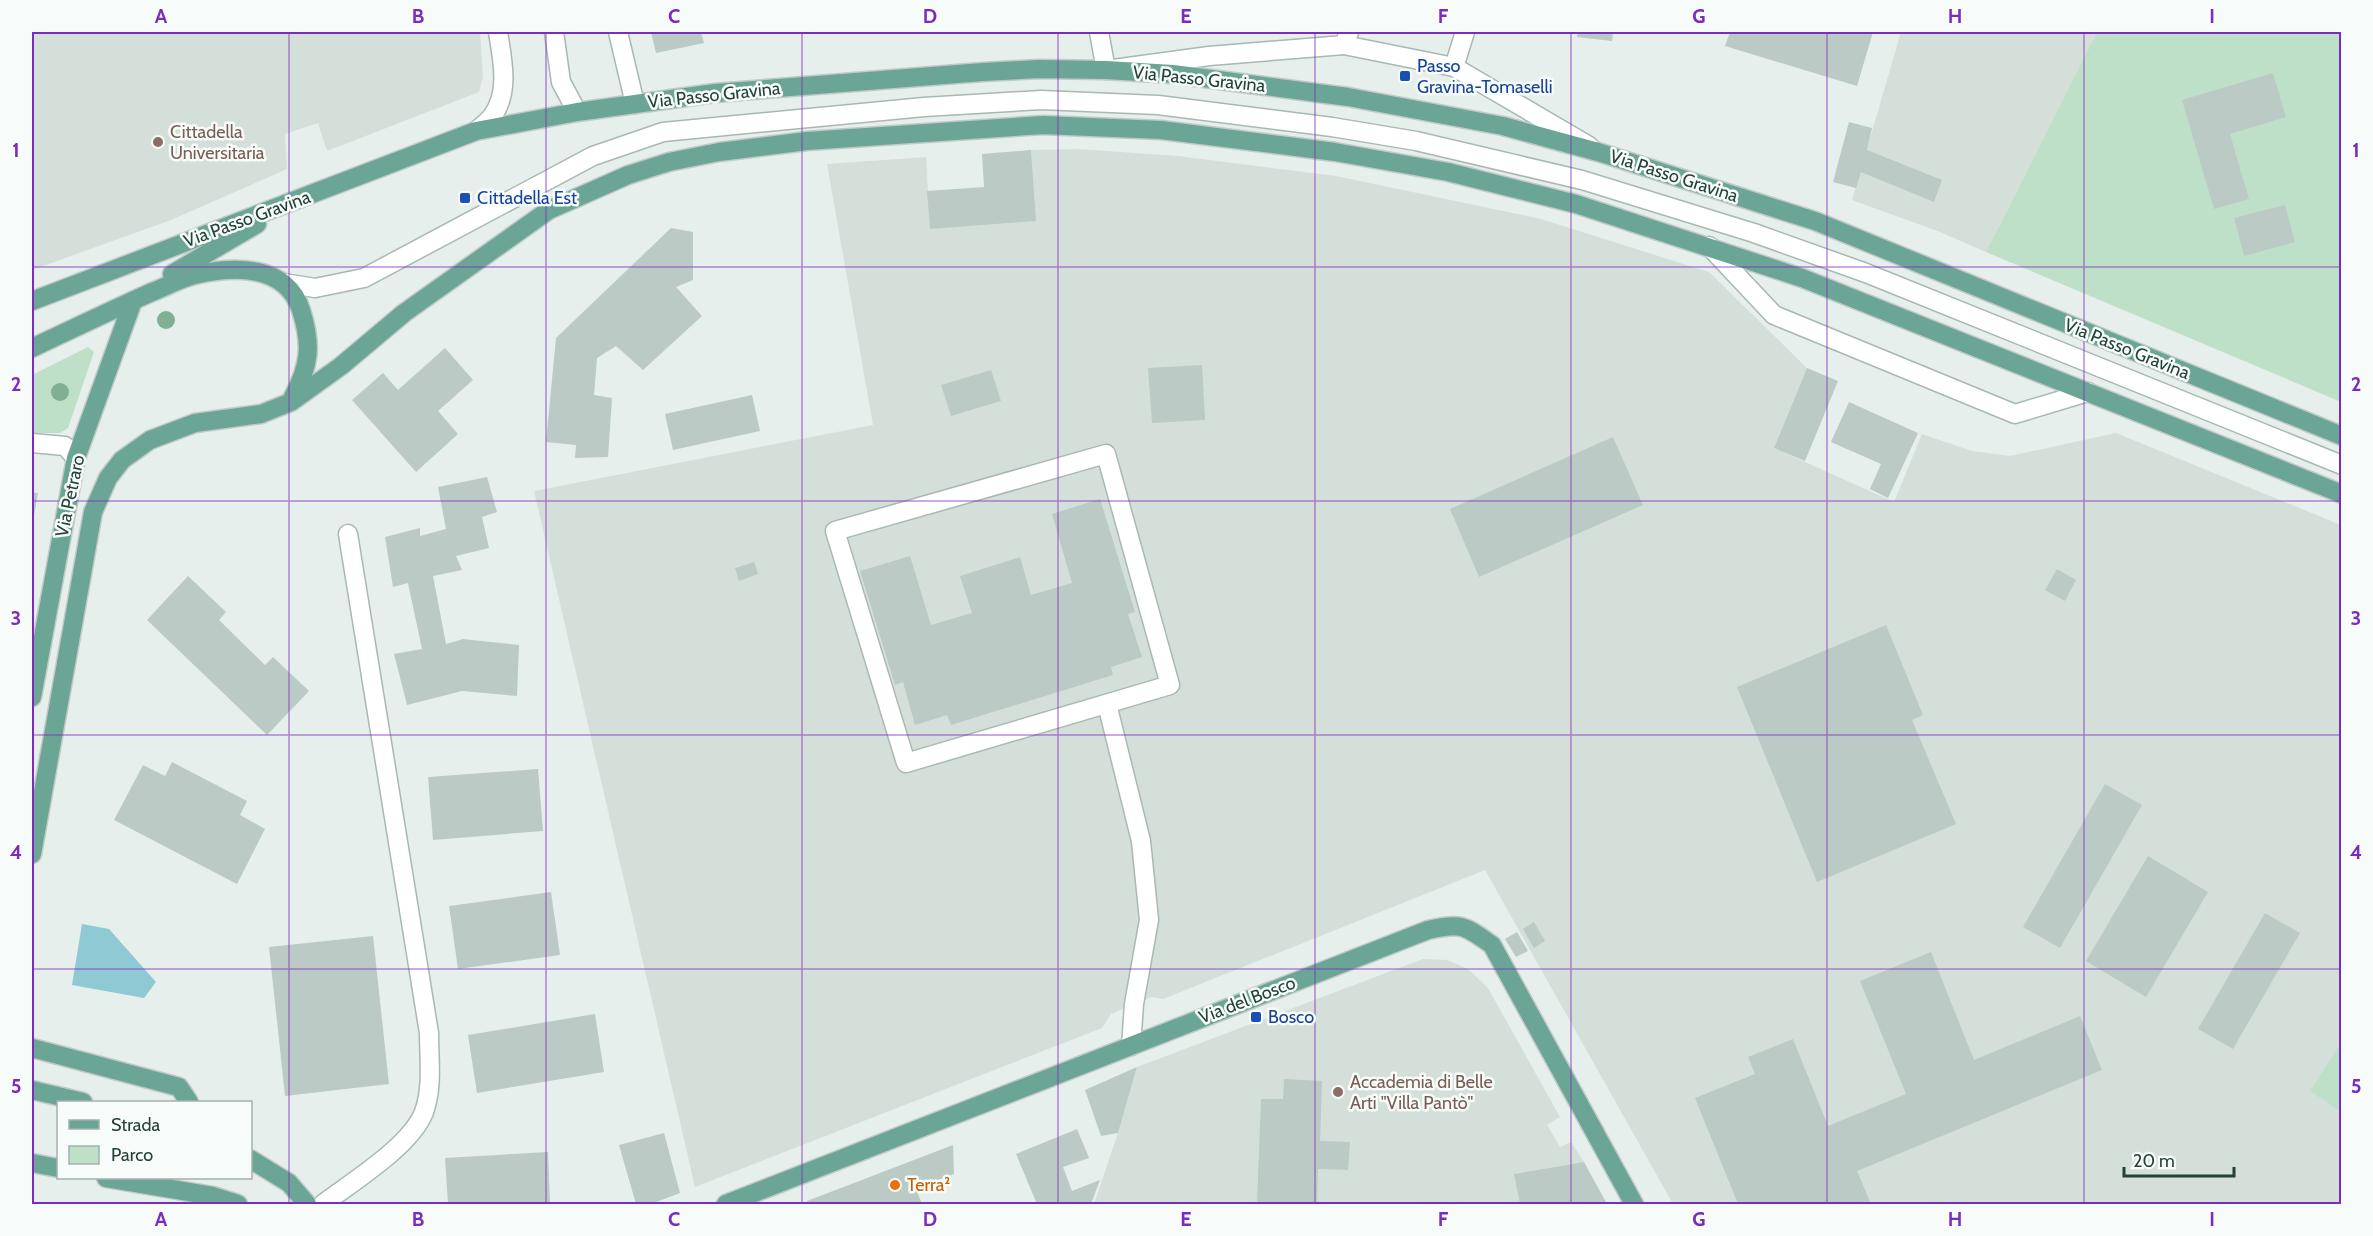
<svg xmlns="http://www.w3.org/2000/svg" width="2373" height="1236" viewBox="0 0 2373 1236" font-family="Cabin,sans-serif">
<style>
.built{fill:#d4dfda}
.green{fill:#bfe0c8}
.water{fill:#8ec9d4}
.building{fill:#bbcac4}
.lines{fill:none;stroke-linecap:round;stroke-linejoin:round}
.minor-casing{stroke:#a8b8b2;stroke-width:21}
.major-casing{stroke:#c2cac8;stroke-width:21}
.minor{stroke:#fff;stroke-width:18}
.major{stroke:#6aa596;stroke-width:18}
.tree{fill:#80af93}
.grid{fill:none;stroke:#7b2cbf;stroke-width:1.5;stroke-opacity:0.55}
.transit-dot{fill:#1a4fb4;stroke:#f7fbf9;stroke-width:2}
.education-dot{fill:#8d6e63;stroke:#f7fbf9;stroke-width:2}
.food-dot{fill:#e8710a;stroke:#f7fbf9;stroke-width:2}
.labels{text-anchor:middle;stroke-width:5;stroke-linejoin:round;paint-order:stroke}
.transit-label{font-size:18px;fill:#164399;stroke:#f7fbf9;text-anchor:start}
.street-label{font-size:18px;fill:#24423a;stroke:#f7fbf9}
.education-label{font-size:18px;fill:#785e54;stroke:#f7fbf9;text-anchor:start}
.food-label{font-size:18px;fill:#c56008;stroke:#f7fbf9;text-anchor:start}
.neatline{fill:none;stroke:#7b2cbf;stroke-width:2}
.grid-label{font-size:20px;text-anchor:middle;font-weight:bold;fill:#7b2cbf}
</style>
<rect width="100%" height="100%" fill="#e6efeb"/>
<g class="built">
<polygon points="32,32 480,32 483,77 479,92 327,151 318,123 285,134 287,169 171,220 32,270"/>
<polygon points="1901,32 2097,32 1986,252 1940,232 1852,200"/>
<polygon points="1078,149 1178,156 1336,176 1541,219 1709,272 1807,368 1774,448 1894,502 1922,434 1972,451 2010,456 2116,433 2341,525 2341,1204 1673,1204 1485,870 1163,999 1151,997 1134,1004 1111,1014 1102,1028 695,1187 534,491 873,425 827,164 926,157 930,229 1033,183 1031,150"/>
<polygon points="1423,959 1447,960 1468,969 1488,988 1560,1117 1547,1125 1560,1147 1571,1142 1584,1162 1515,1174 1520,1204 1094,1204 1118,1133 1137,1067"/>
</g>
<g class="green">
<polygon points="2097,32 2341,32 2341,402 1986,252"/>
<polygon points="88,347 94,352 68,428 60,433 32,433 32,375"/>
<polygon points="2341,1043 2341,1112 2310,1091"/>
</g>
<polygon class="water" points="82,924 109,929 156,982 144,998 72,985"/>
<g class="building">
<polygon points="651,32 701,32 704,43 656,53"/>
<polygon points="1578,32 1613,32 1612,41 1577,37"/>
<polygon points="1730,32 1873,32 1857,86 1725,46"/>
<polygon points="2273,73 2286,117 2230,134 2249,199 2214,209 2182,100"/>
<polygon points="1849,122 1872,128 1867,150 1942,180 1934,202 1861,172 1856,188 1833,182"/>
<polygon points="1031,150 1036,221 930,229 927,191 984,187 982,154"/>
<polygon points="2285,205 2295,242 2244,256 2234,218"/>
<polygon points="671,228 693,232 693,280 676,287 702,316 643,370 616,346 597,358 594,395 612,398 608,457 575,458 576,445 546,442 556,338"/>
<polygon points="445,348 473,380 438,411 458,434 416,472 352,400 383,373 398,390"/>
<polygon points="1202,365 1205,420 1152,423 1148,368"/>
<polygon points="1807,368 1838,381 1805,461 1774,448"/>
<polygon points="991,370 1001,401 951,416 941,385"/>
<polygon points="752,395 760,431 673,450 665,414"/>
<polygon points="1849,402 1918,433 1888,498 1870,489 1881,464 1831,442"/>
<polygon points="1613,437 1643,505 1479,577 1450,509"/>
<polygon points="487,477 497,512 482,517 489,548 456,556 462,570 433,576 446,644 463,639 519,645 517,696 462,691 407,705 394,654 422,649 408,583 393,587 385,537 420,528 420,536 446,529 438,487"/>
<polygon points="32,492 38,493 33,521 32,520"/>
<polygon points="1100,499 1135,612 1128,614 1142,657 1111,667 1113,675 951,725 947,715 915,725 903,682 895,685 860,571 910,556 931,625 972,613 960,576 1020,557 1031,595 1072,583 1052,514"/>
<polygon points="754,562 758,574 739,581 735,568"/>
<polygon points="2057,569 2076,580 2065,601 2045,590"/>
<polygon points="188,576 226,612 219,620 265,665 273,657 309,691 267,735 147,620"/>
<polygon points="1886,625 1923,715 1912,720 1956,824 1817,882 1737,687"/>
<polygon points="172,762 247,801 240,815 265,829 237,884 114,820 143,765 165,776"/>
<polygon points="538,769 543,831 433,840 428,777"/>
<polygon points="2105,784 2142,805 2060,948 2023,927"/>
<polygon points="2148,856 2208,892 2146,997 2086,961"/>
<polygon points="551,892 560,955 458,969 449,906"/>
<polygon points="2265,913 2300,933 2233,1049 2198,1029"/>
<polygon points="1534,922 1545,941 1534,948 1523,929"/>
<polygon points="1517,932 1528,951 1516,957 1505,939"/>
<polygon points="373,936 389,1084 285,1096 269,947"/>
<polygon points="1931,952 1974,1060 2080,1016 2102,1070 1857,1171 1871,1204 1738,1204 1695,1098 1755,1074 1748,1057 1793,1039 1828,1126 1906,1094 1860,981"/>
<polygon points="595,1014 604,1072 477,1093 468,1035"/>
<polygon points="1137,1067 1118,1133 1101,1136 1085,1090"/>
<polygon points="1284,1079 1322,1081 1320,1141 1350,1142 1348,1170 1318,1169 1317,1204 1257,1204 1261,1099 1283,1099"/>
<polygon points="1077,1129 1089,1158 1063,1167 1072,1191 1100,1180 1091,1204 1037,1204 1016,1154"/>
<polygon points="664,1133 680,1193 651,1204 636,1204 619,1145"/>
<polygon points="953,1145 954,1174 916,1189 922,1204 808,1204 807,1201"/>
<polygon points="548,1152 550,1204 448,1204 445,1158"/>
<polygon points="1584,1162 1607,1204 1520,1204 1514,1174"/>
</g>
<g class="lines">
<g class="minor-casing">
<g id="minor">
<polyline points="554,32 561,82 577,112"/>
<polyline points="618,32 635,104"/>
<polyline points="1099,32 1106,70 1209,56 1344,45 1349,32"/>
<polyline points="1344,45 1454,67 1589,146"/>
<polyline points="1454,67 1465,32"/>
<path d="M476,131C482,126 489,121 493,115C510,91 502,58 498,32"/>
<polyline points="1709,246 1774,315 2015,414 2088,392"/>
<polyline points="284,283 315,288 364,278 593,156 663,132 924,107 1041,100 1158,105 1332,127 1416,141 1582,180 1754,233 1866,273 2342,465"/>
<polyline points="32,443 65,446 76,458"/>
<polygon points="1106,454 1170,685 906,763 835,531"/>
<polyline points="1107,704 1141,841 1149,920 1134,1004 1131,1046"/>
<path d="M323,1204C352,1182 411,1146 424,1112C433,1087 429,1059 429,1033L348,534"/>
</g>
</g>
<g class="major-casing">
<g id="major">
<polyline points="172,274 257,224"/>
<polyline points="32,301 476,131 577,112 715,93 983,72 1039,69 1106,70 1173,74 1348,97 1503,126 1598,152 1815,221 2342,436"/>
<path d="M32,348C72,329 112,310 152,292C166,287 181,278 195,275C234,266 286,264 301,310C312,345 310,365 293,397"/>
<polyline points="32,697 76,458 133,301"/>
<polyline points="32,854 93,512 108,478 122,460 150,440 195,423 261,414 291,402 341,366 404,313 549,210 628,175 669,162 719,152 807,141 1043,125 1161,130 1335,152 1448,172 1576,204 1802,278 2342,494"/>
<polyline points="32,1048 179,1087 189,1102"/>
<polyline points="32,1090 83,1102"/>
<polyline points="250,1159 289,1183 307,1204"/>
<polyline points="32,1163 58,1168"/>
<polyline points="106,1178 213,1196 238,1204"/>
<path d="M726,1204L1428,930C1462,922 1465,926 1492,945L1634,1204"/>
</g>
</g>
<use href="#minor" class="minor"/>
<use href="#major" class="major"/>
</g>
<g class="tree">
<circle cx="166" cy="320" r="9"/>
<circle cx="60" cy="392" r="9"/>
</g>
<path class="grid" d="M289,32V1204M546,32V1204M802,32V1204M1058,32V1204M1315,32V1204M1571,32V1204M1827,32V1204M2084,32V1204M32,267H2342M32,501H2342M32,735H2342M32,969H2342"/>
<g class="transit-dot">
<rect x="1399" y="70" width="12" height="12" rx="3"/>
<rect x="459" y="192" width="12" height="12" rx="3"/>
<rect x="1250" y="1011" width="12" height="12" rx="3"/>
</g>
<g class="education-dot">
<circle cx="158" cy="142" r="6"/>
<circle cx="1338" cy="1092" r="6"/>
</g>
<circle class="food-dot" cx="895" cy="1185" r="6"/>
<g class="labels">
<g class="transit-label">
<text x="1417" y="72">Passo<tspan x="1417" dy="21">Gravina-Tomaselli</tspan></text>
<text x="477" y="204">Cittadella Est</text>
<text x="1268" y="1023">Bosco</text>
</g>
<g class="street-label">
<text transform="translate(1199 79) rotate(6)" y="6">Via Passo Gravina</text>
<text transform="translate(714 95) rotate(-6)" y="6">Via Passo Gravina</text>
<text transform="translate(1674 176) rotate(18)" y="6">Via Passo Gravina</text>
<text transform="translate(247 219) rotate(-20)" y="6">Via Passo Gravina</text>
<text transform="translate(2127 349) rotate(22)" y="6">Via Passo Gravina</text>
<text transform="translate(70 496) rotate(-78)" y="6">Via Petraro</text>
<text transform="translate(1247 1000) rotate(-21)" y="6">Via del Bosco</text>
</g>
<g class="education-label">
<text x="170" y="138">Cittadella<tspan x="170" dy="21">Universitaria</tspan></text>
<text x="1350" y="1088">Accademia di Belle<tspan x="1350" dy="21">Arti "Villa Pantò"</tspan></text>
</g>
<g class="food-label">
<text x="907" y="1191">Terra²</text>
</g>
</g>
<rect width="2373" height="1236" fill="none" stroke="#f7fbf9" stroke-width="66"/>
<rect x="57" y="1101" width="195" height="78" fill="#f7fbf9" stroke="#a3b1ad" stroke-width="1.5"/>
<rect x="69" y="1120" width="30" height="9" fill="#6aa596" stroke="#a3b1ad" stroke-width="1.5"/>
<text x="111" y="1131" font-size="18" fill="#24423a">Strada</text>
<rect x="69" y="1146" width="30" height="18" fill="#bfe0c8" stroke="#a3b1ad" stroke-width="1.5"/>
<text x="111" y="1161" font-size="18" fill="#24423a">Parco</text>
<path d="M2124 1167v9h110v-9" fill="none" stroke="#24423a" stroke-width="3"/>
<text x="2133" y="1167" font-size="18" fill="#24423a" stroke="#f7fbf9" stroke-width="4.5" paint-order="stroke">20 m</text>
<rect x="33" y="33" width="2307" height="1170" class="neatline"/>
<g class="grid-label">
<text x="161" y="23">A</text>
<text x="418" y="23">B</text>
<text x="674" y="23">C</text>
<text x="930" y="23">D</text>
<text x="1186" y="23">E</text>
<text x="1443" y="23">F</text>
<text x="1699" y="23">G</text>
<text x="1955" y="23">H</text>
<text x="2212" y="23">I</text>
<text x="16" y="157">1</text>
<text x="2356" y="157">1</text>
<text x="16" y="391">2</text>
<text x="2356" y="391">2</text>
<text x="16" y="625">3</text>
<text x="2356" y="625">3</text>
<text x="16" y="859">4</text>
<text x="2356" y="859">4</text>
<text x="16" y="1093">5</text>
<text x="2356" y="1093">5</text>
<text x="161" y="1226">A</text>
<text x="418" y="1226">B</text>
<text x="674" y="1226">C</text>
<text x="930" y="1226">D</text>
<text x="1186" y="1226">E</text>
<text x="1443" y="1226">F</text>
<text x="1699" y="1226">G</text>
<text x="1955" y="1226">H</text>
<text x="2212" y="1226">I</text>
</g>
</svg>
